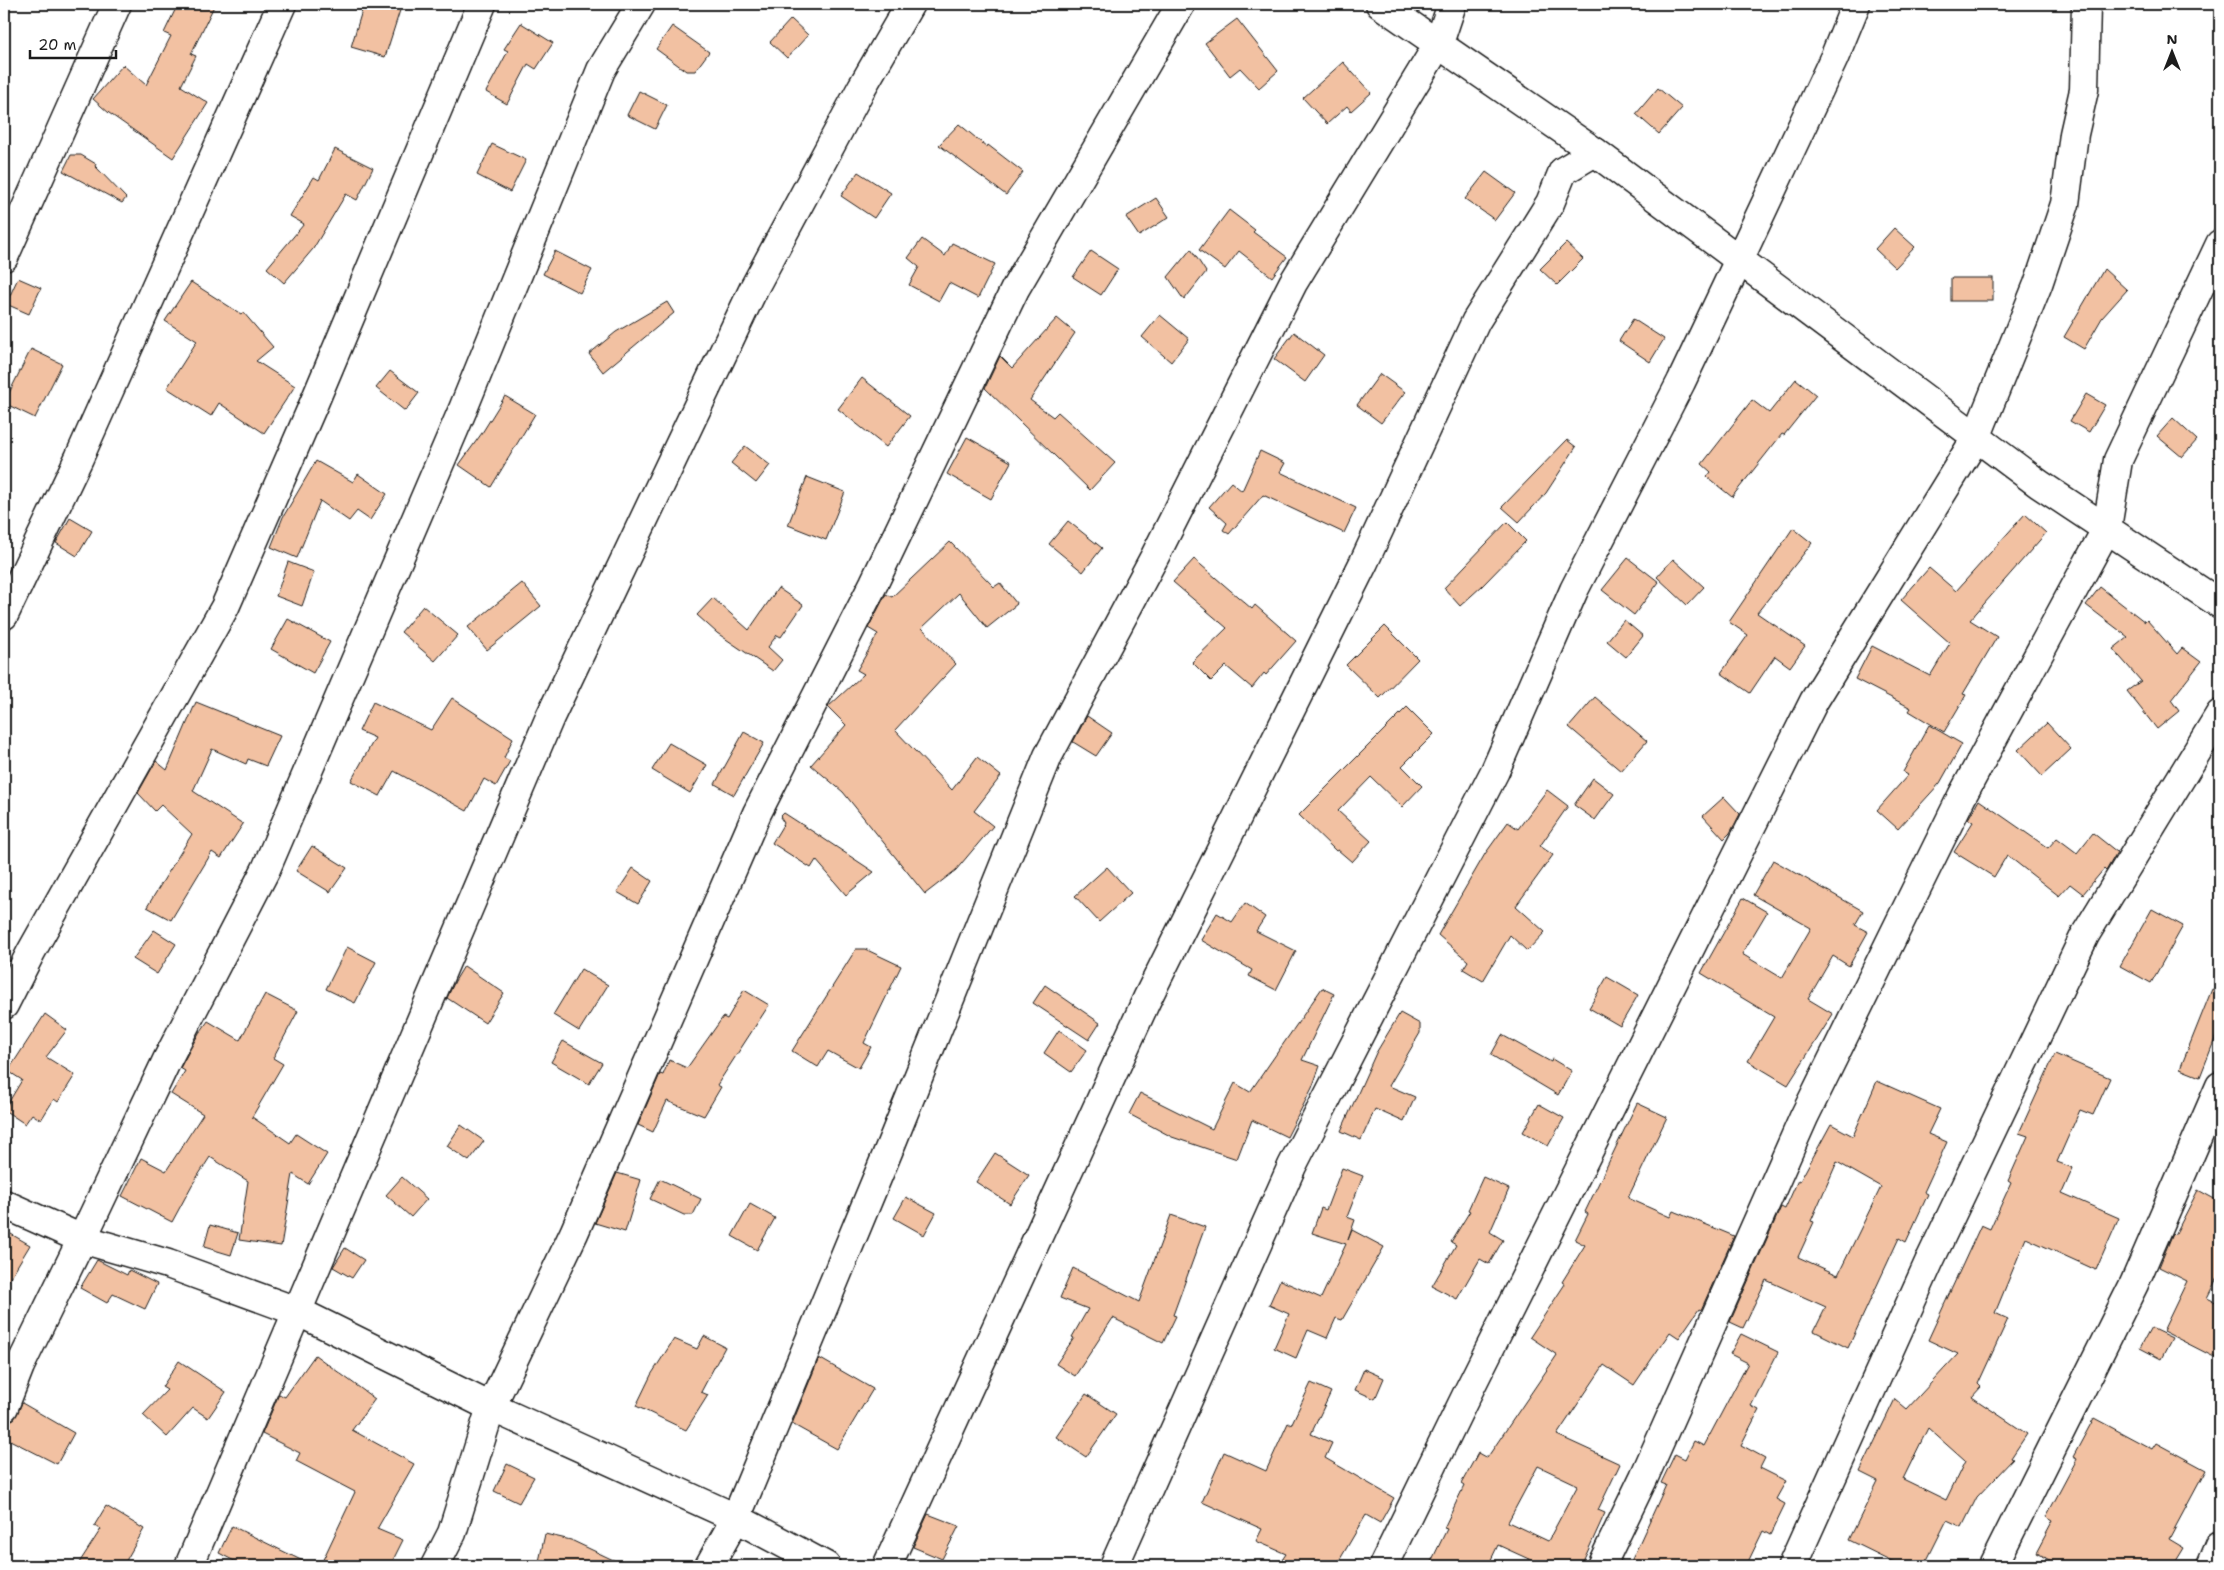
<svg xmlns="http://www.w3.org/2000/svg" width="2224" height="1570" viewBox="0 0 2224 1570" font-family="'Shantell Sans',sans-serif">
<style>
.building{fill:#f2c1a2;stroke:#1c1c1c;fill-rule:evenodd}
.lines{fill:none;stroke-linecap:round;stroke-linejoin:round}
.street-casing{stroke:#1c1c1c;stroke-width:31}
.street{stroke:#fff;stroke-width:28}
</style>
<rect width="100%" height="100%" fill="#fff"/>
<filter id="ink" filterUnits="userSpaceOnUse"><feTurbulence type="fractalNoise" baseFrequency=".02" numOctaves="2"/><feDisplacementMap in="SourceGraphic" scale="10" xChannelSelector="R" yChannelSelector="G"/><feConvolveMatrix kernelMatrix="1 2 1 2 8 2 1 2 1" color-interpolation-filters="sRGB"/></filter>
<g filter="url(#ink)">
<g class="building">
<polygon points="178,4 215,4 191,54 196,56 181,86 208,103 173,158 109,113 93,99 123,65 146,85 171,36 164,33"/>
<polygon points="364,4 402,4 385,57 351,47"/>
<polygon points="791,19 808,35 787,58 770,42"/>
<polygon points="1237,19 1278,71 1259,88 1240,68 1230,76 1205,43"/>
<polygon points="521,23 553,43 536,69 528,64 507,104 486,92 508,51 504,49"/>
<polygon points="672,26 709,52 695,71 686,71 656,49"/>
<polygon points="1343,62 1371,93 1351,111 1347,106 1327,124 1303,98"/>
<polygon points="1658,88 1682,108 1659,134 1636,114"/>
<polygon points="639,91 667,105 655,129 627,115"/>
<polygon points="959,124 987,147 988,145 1023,172 1006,195 939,145"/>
<polygon points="492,144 526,160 510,192 477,175"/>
<polygon points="335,149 373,168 357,200 346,194 313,249 284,283 267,268 304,224 290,216 314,177 319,180"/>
<polygon points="71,155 81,155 96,164 95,166 126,198 122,203 63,171"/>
<polygon points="858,172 891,193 874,218 841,196"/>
<polygon points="1486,172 1515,193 1495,220 1465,199"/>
<polygon points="1156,198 1169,217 1139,236 1126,217"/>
<polygon points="1229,210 1255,230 1253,232 1287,257 1272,277 1239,251 1225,269 1199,250"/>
<polygon points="1894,228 1915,247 1895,268 1875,249"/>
<polygon points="922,239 945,256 952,243 995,264 978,298 949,283 939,301 909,285 919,267 908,258"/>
<polygon points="1566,243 1583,259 1557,285 1540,269"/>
<polygon points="1191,249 1206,272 1184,300 1168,277"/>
<polygon points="555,251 592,270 580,293 543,274"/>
<polygon points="1091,251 1118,269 1101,295 1073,277"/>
<polygon points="2104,269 2127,290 2102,318 2084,349 2064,337"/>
<polygon points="18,278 41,288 29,314 6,304"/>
<rect x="1951" y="278" width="42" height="23"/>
<polygon points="191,282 241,314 243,312 273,347 256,361 295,386 264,433 219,403 211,416 167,388 197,341 165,321"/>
<polygon points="667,302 674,313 603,372 589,354 616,332"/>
<polygon points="1160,315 1189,339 1171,362 1142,337"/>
<polygon points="1057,318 1075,333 1030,400 1053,417 1058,412 1115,463 1090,490 985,388 1000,356 1012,368"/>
<polygon points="1633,319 1664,339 1650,362 1619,341"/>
<polygon points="1294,332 1324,355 1305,382 1274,359"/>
<polygon points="31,349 62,364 35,418 4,403"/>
<polygon points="390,371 419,393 405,411 376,388"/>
<polygon points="1380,374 1405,392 1381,423 1357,405"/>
<polygon points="862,378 910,416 886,447 838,409"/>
<polygon points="1796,379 1816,395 1784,435 1782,434 1732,497 1707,477 1711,472 1702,464 1752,400 1769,413"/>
<polygon points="2086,394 2105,405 2089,432 2070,421"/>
<polygon points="505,396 535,414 491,487 459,465 482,433"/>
<polygon points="2173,418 2197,440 2182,457 2157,436"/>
<polygon points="967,437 1011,462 991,499 947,474"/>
<polygon points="1567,440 1576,447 1546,493 1519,522 1502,507"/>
<polygon points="745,446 770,465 756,483 731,463"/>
<polygon points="1260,451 1285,463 1280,472 1356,508 1344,533 1263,495 1229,534 1223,530 1227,523 1209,507 1231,482 1242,491"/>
<polygon points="316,461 353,482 358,474 387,494 370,520 357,511 349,521 320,501 297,558 271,547 283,517"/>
<polygon points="807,477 845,492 826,540 788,525"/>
<polygon points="2025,514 2046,533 1970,620 1997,637 1963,694 1966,695 1944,732 1909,711 1911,708 1855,679 1872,646 1930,676 1950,643 1901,600 1929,568 1956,591"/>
<polygon points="70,518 92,531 77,556 56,543"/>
<polygon points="1068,521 1102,548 1083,572 1049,544"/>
<polygon points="1507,522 1526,541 1482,586 1460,606 1444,588"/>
<polygon points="1793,528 1812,543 1757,613 1805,646 1790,667 1775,656 1750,693 1721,673 1748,635 1729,622"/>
<polygon points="950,542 994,587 1000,583 1017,604 987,628 959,593 922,628 956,664 895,730 952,790 977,757 1001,776 974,811 993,826 956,870 925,894 843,792 811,765 846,725 828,707 864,674 857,670 878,634 868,628 886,594 892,597"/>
<polygon points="1628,558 1659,582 1634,615 1602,590"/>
<polygon points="1194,559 1252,609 1255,605 1296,641 1266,675 1264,673 1252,688 1226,666 1211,681 1192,662 1227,628 1173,582"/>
<polygon points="1673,559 1704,587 1687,605 1657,577"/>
<polygon points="288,562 314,572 302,606 276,596"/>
<polygon points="522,583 541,606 487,650 468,627"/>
<polygon points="2100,587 2145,622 2147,620 2177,654 2182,648 2201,662 2171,700 2179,711 2157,729 2127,691 2141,681 2113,649 2128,637 2086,605"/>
<polygon points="778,588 803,605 781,637 777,635 768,647 782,660 773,671 717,633 697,615 713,598 749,630"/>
<polygon points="423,606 458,635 435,661 401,632"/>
<polygon points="288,619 330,642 313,673 271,649"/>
<polygon points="1624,620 1643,636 1626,657 1607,641"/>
<polygon points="1385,626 1418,659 1380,698 1346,665"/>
<polygon points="1595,697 1647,741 1621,771 1569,727"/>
<polygon points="452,698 513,738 504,758 510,761 496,786 484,779 467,811 394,771 380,796 351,781 375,738 359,731 373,702 431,730"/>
<polygon points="196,702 280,736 266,766 248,759 246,764 212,749 193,791 243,824 221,858 212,852 171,920 147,907 192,834 161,805 155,811 138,793 156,761 167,770"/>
<polygon points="1407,707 1434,734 1402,766 1422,786 1402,807 1371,777 1338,811 1371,841 1352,862 1338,850 1336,851 1299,815"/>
<polygon points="1087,716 1112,733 1096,756 1073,742"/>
<polygon points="2047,723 2071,749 2042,776 2018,750"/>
<polygon points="1929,725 1962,744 1940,783 1898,829 1877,810 1908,775 1903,772"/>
<polygon points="744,732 764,743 734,795 715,784"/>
<polygon points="669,743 707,765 690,793 652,770"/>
<polygon points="1593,778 1614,794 1595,820 1574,805"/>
<polygon points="1547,790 1568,806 1540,846 1553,855 1516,906 1545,932 1527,951 1510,935 1483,981 1463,969 1468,961 1438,935 1485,854 1508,822 1518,829"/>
<polygon points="1724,797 1740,814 1730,833 1724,839 1703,816"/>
<polygon points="1979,800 2048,848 2057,838 2077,853 2093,833 2117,852 2106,871 2104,869 2083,894 2070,884 2059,896 2007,855 1994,877 1954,852 1973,822 1968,819"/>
<polygon points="784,813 815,833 874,872 846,895 816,860 811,868 772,843 784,823 780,817"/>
<polygon points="312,846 347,868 330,892 296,871"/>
<polygon points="1773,860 1863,911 1855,925 1868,932 1849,966 1833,956 1808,999 1833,1014 1788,1085 1748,1061 1774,1017 1701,973 1743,898 1767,912 1742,954 1782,978 1811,928 1753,895"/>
<polygon points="1107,867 1131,893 1099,922 1075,896"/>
<polygon points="633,868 652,881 638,904 617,892"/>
<polygon points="1245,903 1265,917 1256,931 1296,951 1276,990 1249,976 1252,970 1201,940 1217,913 1232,922"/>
<polygon points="2152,909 2183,926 2151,983 2120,966"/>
<polygon points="154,930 176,944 157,974 133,959"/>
<polygon points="347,947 376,962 355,1003 326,989"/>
<polygon points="856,949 865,949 901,966 864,1043 871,1047 859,1068 828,1051 818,1067 792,1051"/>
<polygon points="464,966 504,993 485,1023 447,998 455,981"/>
<polygon points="581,969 608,985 579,1031 553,1015"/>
<polygon points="1607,977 1638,995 1620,1026 1589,1008"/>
<polygon points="1045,985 1100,1023 1089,1040 1033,1003"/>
<polygon points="1322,988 1334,994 1302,1060 1320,1066 1312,1088 1287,1137 1252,1120 1237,1159 1172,1137 1129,1114 1140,1093 1212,1129 1235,1083 1250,1092"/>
<polygon points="2212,989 2220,992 2220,1026 2200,1077 2180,1069"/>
<polygon points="744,990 769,1005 717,1085 721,1087 704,1116 667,1101 653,1132 638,1125 660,1074 663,1075 669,1060 687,1068 723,1017 727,1019"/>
<polygon points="265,994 298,1011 273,1058 283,1064 252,1117 290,1143 296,1134 327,1154 308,1184 293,1174 281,1246 239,1240 248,1181 210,1157 192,1185 172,1222 122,1196 141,1158 166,1171 203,1114 171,1094 185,1071 180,1068 200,1031 201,1031 208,1021 240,1040"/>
<polygon points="1400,1013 1420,1024 1420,1033 1389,1086 1415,1097 1404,1122 1375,1109 1361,1140 1341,1131 1376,1053"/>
<polygon points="45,1014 67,1030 46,1057 75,1075 58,1102 54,1099 41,1120 32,1114 25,1124 4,1110 22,1080 8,1071"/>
<polygon points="1059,1030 1087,1050 1071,1072 1044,1053"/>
<polygon points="1502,1035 1551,1062 1552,1059 1572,1071 1558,1095 1491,1055"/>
<polygon points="563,1041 602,1063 589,1084 551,1062"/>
<path d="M2055,1054L2110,1078L2093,1115L2080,1110L2057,1162L2073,1168L2062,1193L2119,1218L2096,1270L2026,1238L1995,1313L2008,1319L1978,1384L1981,1387L1972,1397L2027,1434L2011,1458L2013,1459L1977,1497L1962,1527L1947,1520L1924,1566H1902L1849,1540L1878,1481L1860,1472L1895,1399L1907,1409L1958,1354L1928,1340L1981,1225L1990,1229L2011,1183L2008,1181L2028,1136L2019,1133ZM1928,1428L1965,1461L1946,1500L1903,1479Z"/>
<path d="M1877,1081L1940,1109L1928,1134L1947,1142L1924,1192L1928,1194L1906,1242L1899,1238L1848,1348L1814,1331L1826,1307L1766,1280L1743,1328L1730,1322L1781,1207L1785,1209L1798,1180L1800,1181L1831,1124L1853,1136ZM1837,1162L1881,1187L1838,1275L1798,1257L1814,1222L1811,1221Z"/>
<path d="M1637,1103L1667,1117L1628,1198L1670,1217L1673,1211L1734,1236L1701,1310L1699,1309L1679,1338L1670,1332L1634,1385L1604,1365L1557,1435L1620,1464L1598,1510L1605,1513L1581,1566H1544L1498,1545L1488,1566H1429L1447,1529L1444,1528L1464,1486L1461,1484L1478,1453L1487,1458L1557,1355L1530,1337L1565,1284L1562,1282L1585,1245L1575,1240L1588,1214L1585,1212ZM1538,1466L1578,1485L1548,1541L1508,1522Z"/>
<polygon points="1539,1104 1564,1118 1548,1146 1523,1132"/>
<polygon points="461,1125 484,1141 469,1161 447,1146"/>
<polygon points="995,1153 1029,1175 1010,1204 976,1182"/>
<polygon points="1342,1168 1363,1176 1347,1217 1355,1220 1348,1240 1352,1230 1384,1247 1342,1320 1336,1318 1327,1338 1308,1330 1296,1358 1274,1348 1289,1314 1269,1305 1280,1280 1321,1298 1346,1244 1312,1233 1321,1208 1326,1210"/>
<polygon points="617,1173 641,1180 625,1232 595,1223"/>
<polygon points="402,1177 427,1199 411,1217 386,1195"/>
<polygon points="1483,1177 1509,1189 1490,1232 1503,1240 1489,1264 1480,1259 1457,1299 1432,1286 1456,1245 1451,1242 1470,1211 1468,1210"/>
<polygon points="660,1179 701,1199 693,1215 684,1215 650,1199"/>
<polygon points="2198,1190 2220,1202 2220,1272 2207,1298 2220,1304 2220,1360 2163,1331 2187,1281 2159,1267 2173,1233 2175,1235"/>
<polygon points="906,1197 936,1213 924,1235 894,1218"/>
<polygon points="750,1204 775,1218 757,1250 732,1236"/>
<polygon points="1171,1215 1205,1227 1173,1315 1176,1316 1163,1343 1113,1318 1075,1376 1056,1364 1074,1338 1072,1337 1088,1309 1060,1298 1073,1268 1139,1302"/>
<polygon points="210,1225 238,1233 231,1255 204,1247"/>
<polygon points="4,1230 30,1245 4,1288"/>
<polygon points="345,1248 364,1260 352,1278 333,1267"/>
<polygon points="97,1260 127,1275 129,1270 157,1284 145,1309 113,1294 107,1303 80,1288"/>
<polygon points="2151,1328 2172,1338 2161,1359 2140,1348"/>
<polygon points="1741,1334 1778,1352 1751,1406 1759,1410 1741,1445 1765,1458 1760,1468 1786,1481 1776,1499 1785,1504 1770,1535 1763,1531 1746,1566 1629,1566 1666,1485 1661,1483 1675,1454 1685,1459 1694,1441 1704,1446 1748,1363 1730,1354"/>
<polygon points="704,1336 725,1347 701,1392 708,1395 686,1430 636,1406 651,1375 674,1339 697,1349"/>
<polygon points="315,1355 375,1399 352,1430 414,1464 377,1529 403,1540 390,1566 320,1566 355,1492 296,1461 300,1453 262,1434 279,1394 285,1397"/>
<polygon points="819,1358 873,1389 837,1449 792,1424"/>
<polygon points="179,1361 226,1392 208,1418 193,1408 167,1437 143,1415 167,1390 162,1387"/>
<polygon points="1364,1369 1384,1378 1375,1399 1355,1390"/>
<polygon points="1311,1383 1331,1392 1311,1434 1332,1443 1325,1458 1394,1498 1380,1523 1366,1515 1336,1566 1278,1566 1286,1554 1256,1541 1262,1529 1202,1502 1224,1452 1266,1471 1288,1423 1291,1425"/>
<polygon points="1086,1394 1116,1414 1086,1457 1056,1437"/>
<polygon points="22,1403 74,1433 57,1464 4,1437 4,1426 6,1422 14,1419"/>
<polygon points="2094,1418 2152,1449 2156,1443 2206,1470 2169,1539 2184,1548 2173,1566 2061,1566 2036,1553 2053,1521 2046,1517 2077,1459 2073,1457"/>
<polygon points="507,1464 534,1477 519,1503 494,1491"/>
<polygon points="106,1506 144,1529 123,1566 77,1566 101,1529 94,1526"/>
<polygon points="928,1514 959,1526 942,1559 913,1547"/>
<polygon points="232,1526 313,1566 244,1566 219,1553"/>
<polygon points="545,1534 571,1540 626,1566 538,1566"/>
</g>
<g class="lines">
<g class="street-casing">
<g id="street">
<polyline points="1380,4 1595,152 2039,484 2220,604"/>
<polyline points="4,257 117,4"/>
<polyline points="4,615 79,458 282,4"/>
<polyline points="4,1005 31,952 225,607 314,403 482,4"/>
<polyline points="4,1204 82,1239 168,1264 299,1312 491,1407 736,1518 826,1566"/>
<polyline points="4,1407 20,1366 82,1239 167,1060 266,869 463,409 601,70 641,4"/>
<polyline points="189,1566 550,717 754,288 862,87 910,4"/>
<polyline points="435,1566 452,1533 491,1407 574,1233 757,813 874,583 1015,289 1181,4"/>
<polyline points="709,1566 736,1518 892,1142 1048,756 1155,556 1293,283 1439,43 1452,4"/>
<polyline points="887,1566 1147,999 1364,562 1476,321 1550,203 1563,171 1595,152"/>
<polyline points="1114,1566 1292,1166 1495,771 1574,590 1681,382 1739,260 1834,58 1856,4"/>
<polyline points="1383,1566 1469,1390 1814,701 1976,438 2038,284 2065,204 2074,134 2084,90 2086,4"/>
<polyline points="1601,1566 1644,1477 1804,1117 1962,796 2107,528 2118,460 2220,244"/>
<polyline points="1792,1566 1929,1262 2085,935 2220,714"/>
<polyline points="1993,1566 2134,1284 2220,1086"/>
<polyline points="2211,1566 2220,1545"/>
</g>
</g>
<use href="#street" class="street"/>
</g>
</g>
<rect width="2224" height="1570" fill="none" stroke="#fff" stroke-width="20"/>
<rect x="10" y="10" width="2204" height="1550" fill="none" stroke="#1c1c1c" stroke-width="2" filter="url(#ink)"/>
<g transform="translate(2172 52)" stroke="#ffffff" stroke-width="4" paint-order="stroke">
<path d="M0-4L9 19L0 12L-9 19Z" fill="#1c1c1c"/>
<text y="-8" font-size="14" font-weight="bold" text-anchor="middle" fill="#1c1c1c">N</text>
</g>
<path d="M30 50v8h86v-8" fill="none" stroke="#1c1c1c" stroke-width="2.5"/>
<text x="38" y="50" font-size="15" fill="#1c1c1c" stroke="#ffffff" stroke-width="4" paint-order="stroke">20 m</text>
</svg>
